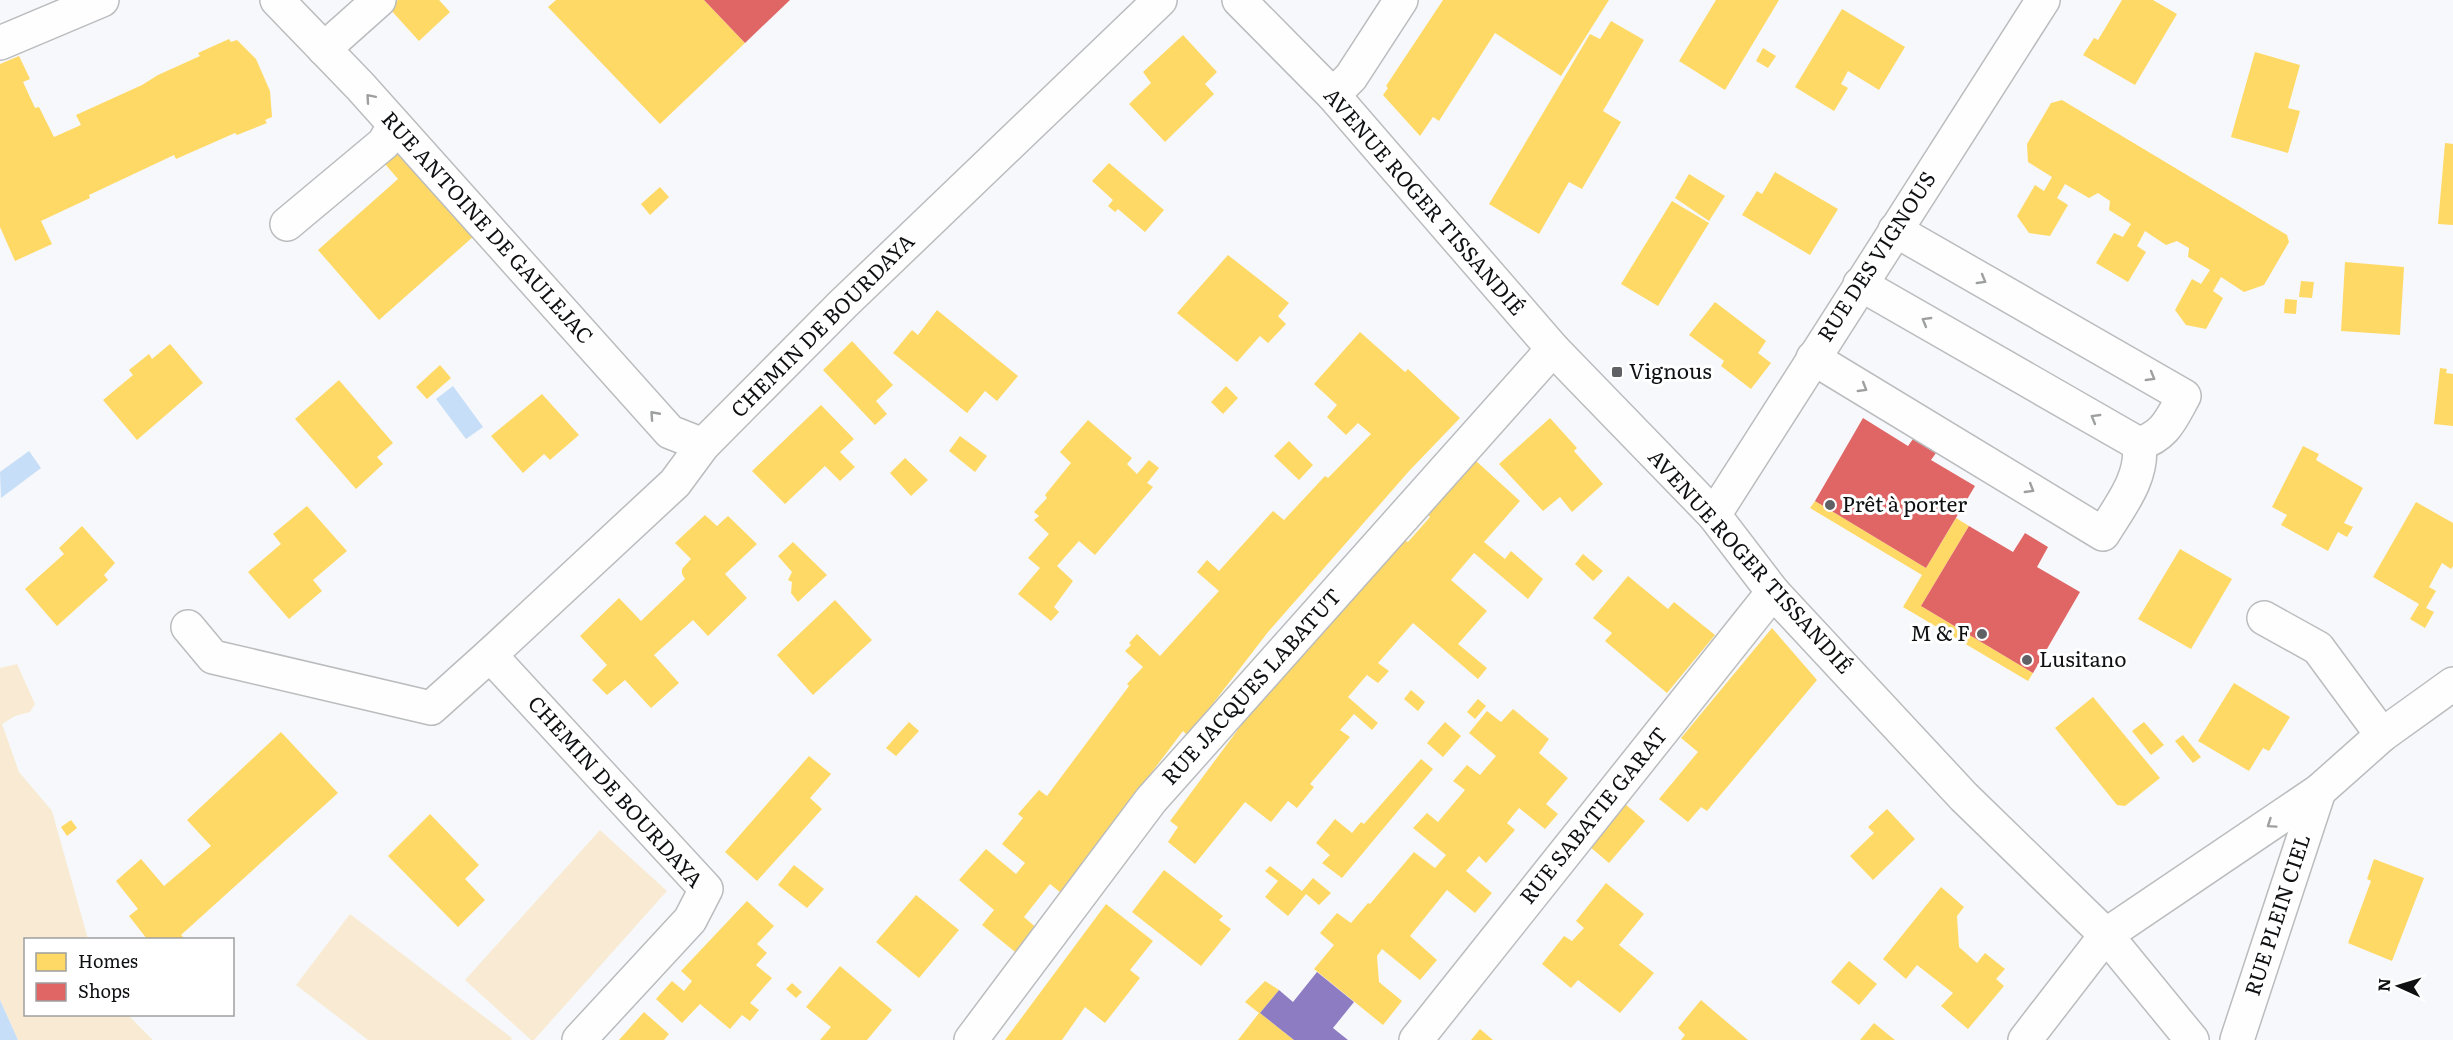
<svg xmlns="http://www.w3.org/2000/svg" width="2453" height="1040" viewBox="0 0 2453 1040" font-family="Literata,serif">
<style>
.green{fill:#f9ebd3}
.water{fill:#c7def8}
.homes{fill:#ffd966}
.shops{fill:#e06666}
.offices{fill:#8e7cc3}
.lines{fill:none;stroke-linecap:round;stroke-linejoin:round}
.minor-casing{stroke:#babcbd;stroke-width:36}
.major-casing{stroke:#babcbd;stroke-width:36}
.minor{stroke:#fefefe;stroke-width:33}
.major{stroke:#fefefe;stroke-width:33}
.oneway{stroke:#9e9fa0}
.poi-dot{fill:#606164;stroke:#fff;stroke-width:2}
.labels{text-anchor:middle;stroke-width:6;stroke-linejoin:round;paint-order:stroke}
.street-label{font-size:21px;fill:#0f1012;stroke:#fff}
.poi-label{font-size:21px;fill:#0f1012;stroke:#fff;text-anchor:start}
</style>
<rect width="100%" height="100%" fill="#f6f8fb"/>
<g class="green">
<polygon points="17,664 35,704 30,712 15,716 2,724 19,772 52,811 88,939 26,940 26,1014 128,1015 153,1040 18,1040 0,1000 0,668"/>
<polygon points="600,830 667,891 534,1040 531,1040 465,980"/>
<polygon points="350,914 512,1038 511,1040 368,1040 296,985"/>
</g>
<g class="water">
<polygon points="453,386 483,427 466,439 436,399"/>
<polygon points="29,451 41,468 1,498 0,472"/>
<polygon points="0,1000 18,1040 0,1040"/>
</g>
<g class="homes">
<polygon points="398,0 439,0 450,12 419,41 389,8"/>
<polygon points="556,0 704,0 745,43 660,124 548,7"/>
<polygon points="1443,0 1609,0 1561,76 1495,33 1439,121 1433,117 1420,136 1383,95 1388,88 1386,86"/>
<polygon points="1716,0 1779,0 1725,90 1679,61"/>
<polygon points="2122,0 2153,0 2177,14 2135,85 2083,55 2094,38 2098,40"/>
<polygon points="1842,9 1905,47 1879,90 1848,71 1841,84 1848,88 1834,111 1795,87"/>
<polygon points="1611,21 1644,40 1603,111 1621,122 1582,189 1569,182 1539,234 1489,204 1590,34 1600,39"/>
<polygon points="1183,35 1217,72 1205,84 1214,94 1165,142 1129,104 1151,83 1143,72"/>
<polygon points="229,39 231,42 237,40 256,59 270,91 272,117 265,120 267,123 237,135 235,133 176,159 174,155 89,195 90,198 41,221 52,244 15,261 0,227 0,64 19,56 30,79 23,82 35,108 39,107 54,137 81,125 76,115 142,85 158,75 200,56 198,53"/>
<polygon points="1763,48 1776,56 1768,68 1756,61"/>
<polygon points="2255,52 2300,65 2288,108 2300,111 2288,153 2231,137"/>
<polygon points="2062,100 2287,235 2289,242 2264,285 2244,292 2221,277 2213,291 2223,298 2206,329 2186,325 2175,310 2192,279 2201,284 2210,270 2188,257 2189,248 2177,241 2166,245 2145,231 2137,246 2146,252 2128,282 2096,263 2114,233 2123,237 2131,224 2109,210 2110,201 2098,193 2089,198 2065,184 2057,198 2068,205 2050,236 2029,233 2017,216 2035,185 2044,191 2052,177 2028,162 2027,144 2051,103"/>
<polygon points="2445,143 2453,144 2453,225 2438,224"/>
<polygon points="397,153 410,168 413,165 474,236 379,320 318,250 398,179 385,164"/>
<polygon points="1109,163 1164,210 1145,232 1118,209 1115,212 1108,206 1113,200 1092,181"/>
<polygon points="1775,172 1838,209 1810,255 1742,215 1757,191 1762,194"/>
<polygon points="1689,174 1725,196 1709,221 1675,198"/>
<polygon points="660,187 669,197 650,215 641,204"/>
<polygon points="1672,201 1709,223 1658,306 1621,284"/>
<polygon points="1228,255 1289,303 1278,316 1286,324 1268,343 1260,336 1237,362 1177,313"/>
<polygon points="2345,262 2404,267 2400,335 2341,331"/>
<polygon points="2301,281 2314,282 2312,298 2299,297"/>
<polygon points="2285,299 2297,300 2296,314 2284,313"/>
<polygon points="1715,302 1766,341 1758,353 1771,363 1751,389 1721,366 1724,361 1689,335"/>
<polygon points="937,310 1018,376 997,401 985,391 967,413 893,353 912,330 918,335"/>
<polygon points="1360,332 1405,372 1408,369 1460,418 1410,470 1268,632 1188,736 1183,731 1124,809 1066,897 1050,884 1024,917 1040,931 1020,956 982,925 994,910 959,880 986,849 1016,874 1025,863 1002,844 1023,818 1018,814 1039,790 1047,796 1129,686 1127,684 1143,667 1125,651 1131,645 1129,643 1137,634 1160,656 1219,591 1197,572 1207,560 1219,571 1273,511 1284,520 1325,476 1328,478 1371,434 1358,423 1346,435 1327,417 1337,405 1314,384"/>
<polygon points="852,341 893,385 876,401 887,414 875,425 823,370"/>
<polygon points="170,344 203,383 137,440 103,400 133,375 129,370 149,354 152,359"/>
<polygon points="440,365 451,378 427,399 416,387"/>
<polygon points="2440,368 2447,369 2446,373 2453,374 2453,426 2434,424"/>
<polygon points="339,380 393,443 377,457 383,464 356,489 295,419"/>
<polygon points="1226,386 1238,398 1223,414 1211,402"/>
<polygon points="542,394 579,435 550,460 544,454 523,473 491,436"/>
<polygon points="821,405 854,439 840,452 855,467 840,481 825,466 785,504 752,471"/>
<polygon points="1550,418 1577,448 1574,451 1603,484 1572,512 1560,497 1543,511 1499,464"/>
<polygon points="1088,420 1132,458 1127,464 1137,474 1149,460 1159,468 1147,483 1153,487 1095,555 1079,541 1057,566 1073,581 1054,607 1059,612 1051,621 1018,594 1040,568 1028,558 1049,534 1034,520 1039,516 1034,512 1047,498 1045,495 1071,463 1060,452"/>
<polygon points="960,436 987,456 975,472 949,451"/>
<polygon points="1289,441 1313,465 1299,480 1274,456"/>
<polygon points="2303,446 2319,454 2316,460 2363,488 2344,523 2353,527 2347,537 2338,532 2328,551 2281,525 2287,515 2272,507"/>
<polygon points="905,458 928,480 911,496 890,473"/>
<polygon points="1476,461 1520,501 1484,542 1505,559 1511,551 1543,579 1528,599 1474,553 1451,580 1487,611 1458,644 1487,668 1478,679 1413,623 1378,663 1389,671 1378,683 1367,675 1348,697 1378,723 1372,730 1354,714 1340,730 1350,737 1310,784 1314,787 1297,808 1288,801 1271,822 1245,802 1195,864 1168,842 1178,827 1170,821 1251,712 1404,540 1408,542 1430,517 1428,515"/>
<polygon points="1815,501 1926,568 1956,518 1969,526 1921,606 2033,673 2028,681 1903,607 1922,575 1810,508"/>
<polygon points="2416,502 2453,523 2453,566 2451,569 2442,563 2429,587 2436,591 2426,608 2434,612 2425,628 2410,619 2419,604 2373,577"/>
<polygon points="307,506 347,551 313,580 322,591 289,619 248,572 281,544 273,534"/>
<polygon points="705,515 717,526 728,516 757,544 725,574 747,598 708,636 693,620 654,655 679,683 651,708 625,680 607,695 592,680 607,665 580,636 619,598 641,621 685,579 682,574 682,569 691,559 675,543"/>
<polygon points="82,526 115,563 104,575 108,580 57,626 25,589 64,554 59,548"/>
<polygon points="793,542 827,575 798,602 791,593 792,582 788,580 792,572 778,556"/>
<polygon points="2180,549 2232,579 2191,649 2138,619"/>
<polygon points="1583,554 1603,571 1593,581 1575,564"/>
<polygon points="1628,576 1668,609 1674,602 1715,635 1667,693 1605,641 1612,633 1593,618"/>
<polygon points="835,600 872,640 813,695 777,655"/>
<polygon points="1772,628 1817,680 1707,811 1701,807 1688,822 1659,799 1698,752 1681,738"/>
<polygon points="2234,683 2290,717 2269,751 2263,748 2249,771 2198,741"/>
<polygon points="1411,690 1425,702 1418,711 1404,699"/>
<polygon points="2093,697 2160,778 2125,806 2117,805 2055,728"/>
<polygon points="1478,699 1486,706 1475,719 1467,712"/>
<polygon points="1513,709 1549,739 1539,753 1568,778 1546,804 1558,814 1545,829 1519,808 1507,823 1515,830 1486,863 1479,856 1466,871 1492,893 1475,913 1447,890 1410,936 1437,960 1420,980 1382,949 1377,956 1379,982 1402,1001 1383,1025 1314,969 1334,945 1320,933 1337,913 1351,923 1368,903 1370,904 1414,852 1435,868 1446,855 1413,828 1427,813 1438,822 1465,790 1453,781 1467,765 1480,775 1496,756 1469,733 1487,711 1501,722"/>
<polygon points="909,722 919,731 896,756 886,748"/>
<polygon points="1445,722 1461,736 1443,757 1427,743"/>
<polygon points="2144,722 2164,745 2151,755 2132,731"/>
<polygon points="281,732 338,793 181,935 185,939 147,939 129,916 138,909 116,881 141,859 164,886 211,846 187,820"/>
<polygon points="2183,735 2201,757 2193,763 2175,741"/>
<polygon points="809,756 831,774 810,798 822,809 757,881 725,852"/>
<polygon points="1421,759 1433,769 1342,878 1322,863 1330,855 1316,843 1335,819 1352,833 1361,822 1364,824"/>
<polygon points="1625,804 1645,821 1609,863 1589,846"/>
<polygon points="1887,809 1915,839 1873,880 1850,856 1874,833 1868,827"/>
<polygon points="430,814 479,865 465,879 485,900 458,927 388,856"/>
<polygon points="71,820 77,828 67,836 61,827"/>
<polygon points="2374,859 2424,878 2392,961 2348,943 2371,881 2367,879"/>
<polygon points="794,865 824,889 807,908 778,885"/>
<polygon points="1270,866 1302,891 1313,878 1331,893 1319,905 1306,894 1288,916 1265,897 1278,881 1265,871"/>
<polygon points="1164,870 1223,916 1219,920 1231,929 1201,966 1132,912"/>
<polygon points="1606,883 1644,914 1619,945 1654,973 1620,1013 1578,980 1571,988 1542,964 1564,936 1572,941 1584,928 1576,921"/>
<polygon points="1941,887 1964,907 1957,916 1959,947 1977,963 1985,953 2005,969 1996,979 2004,986 1968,1029 1941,1006 1953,993 1917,965 1906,979 1883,959"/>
<polygon points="916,895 959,930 919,978 876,942"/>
<polygon points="747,901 774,926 757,944 767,953 756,965 772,978 750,1003 759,1010 750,1021 742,1015 730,1029 700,1004 682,1023 656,999 672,981 684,991 692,981 681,971"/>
<polygon points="1106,904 1153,941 1130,970 1140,978 1105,1023 1085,1007 1062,1040 1005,1040"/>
<polygon points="1849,961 1877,984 1859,1005 1831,982"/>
<polygon points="840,966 892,1010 867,1040 820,1040 831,1027 806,1007"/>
<polygon points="1265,981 1279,990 1260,1013 1294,1040 1238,1040 1259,1013 1245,1002"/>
<polygon points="792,983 802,992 796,998 786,989"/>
<polygon points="1701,1000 1708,1006 1748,1040 1681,1040 1685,1035 1678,1028"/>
<polygon points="644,1012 669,1034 664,1040 619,1040"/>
<polygon points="1874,1023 1895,1040 1860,1040"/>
<polygon points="1480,1029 1493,1040 1471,1040"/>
</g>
<g class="shops">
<polygon points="704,0 790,0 745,43"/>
<polygon points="1863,418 1908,446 1913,439 1936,453 1931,460 1975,486 1926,568 1815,501"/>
<polygon points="1969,526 2013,552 2025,533 2048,547 2037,567 2080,592 2033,673 1921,606"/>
</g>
<polygon class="offices" points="1317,972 1354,1002 1333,1028 1348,1040 1294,1040 1260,1013 1279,990 1293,1002"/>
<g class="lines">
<g class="minor-casing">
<g id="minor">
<polyline points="277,0 360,86 670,432 703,445"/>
<polyline points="0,43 102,0"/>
<polyline points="324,49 379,0"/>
<polyline points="1333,95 1351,77 1401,0"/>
<polyline points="287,224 384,143 394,125"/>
<path d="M1895,230L2184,396C2171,419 2166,435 2139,444"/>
<path d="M1813,358L2103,534C2120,506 2144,477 2139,444L1860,284"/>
<polyline points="1714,515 2043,0"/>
<polyline points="2264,618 2318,648 2382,735"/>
<polyline points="188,627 213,657 431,708 490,655"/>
<polyline points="579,1040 690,920 706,889 490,655 675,483 703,445 843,304 1160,0"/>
<polyline points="971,1040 1151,800 1553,349"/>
<polyline points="1416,1040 1773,592"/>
<polyline points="2025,1040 2106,935 2319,791 2382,735 2453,684"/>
<polyline points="2237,1040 2319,791"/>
</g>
</g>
<g class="major-casing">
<polyline id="major" points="1239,0 1333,95 1553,349 1714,515 1773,592 1964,797 2106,935 2192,1040"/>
</g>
<use href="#minor" class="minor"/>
<use href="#major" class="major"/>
</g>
<defs><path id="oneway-chevron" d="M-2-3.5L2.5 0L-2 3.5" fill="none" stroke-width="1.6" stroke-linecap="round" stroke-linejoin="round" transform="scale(1.5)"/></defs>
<g class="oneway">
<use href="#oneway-chevron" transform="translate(370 98) rotate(-131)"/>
<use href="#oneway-chevron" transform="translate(1982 280) rotate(30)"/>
<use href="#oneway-chevron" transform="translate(1926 321) rotate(-150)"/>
<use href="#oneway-chevron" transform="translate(2151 377) rotate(30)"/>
<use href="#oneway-chevron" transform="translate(1863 388) rotate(31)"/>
<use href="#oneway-chevron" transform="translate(654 415) rotate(-132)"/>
<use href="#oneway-chevron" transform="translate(2095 418) rotate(-150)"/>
<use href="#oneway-chevron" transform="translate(2030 489) rotate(31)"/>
<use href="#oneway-chevron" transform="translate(2271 824) rotate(146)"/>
</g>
<g class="poi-dot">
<rect x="1611" y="366" width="12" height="12" rx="3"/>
<circle cx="1830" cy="505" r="6"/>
<circle cx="1982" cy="634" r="6"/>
<circle cx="2027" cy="660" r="6"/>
</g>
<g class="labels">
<g class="street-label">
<text transform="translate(1424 202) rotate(49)" y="7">AVENUE ROGER TISSANDIÉ</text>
<text transform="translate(487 228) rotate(48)" y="7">RUE ANTOINE DE GAULEJAC</text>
<text transform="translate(1877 257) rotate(-57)" y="7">RUE DES VIGNOUS</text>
<text transform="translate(823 326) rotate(-45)" y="7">CHEMIN DE BOURDAYA</text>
<text transform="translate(1750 562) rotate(48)" y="7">AVENUE ROGER TISSANDIÉ</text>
<text transform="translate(1252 687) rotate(-48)" y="7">RUE JACQUES LABATUT</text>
<text transform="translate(615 792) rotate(48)" y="7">CHEMIN DE BOURDAYA</text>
<text transform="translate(1594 816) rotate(-51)" y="7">RUE SABATIE GARAT</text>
<text transform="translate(2278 915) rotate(-72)" y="7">RUE PLEIN CIEL</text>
</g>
<g class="poi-label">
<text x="1629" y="379">Vignous</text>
<text x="1842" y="512">Prêt à porter</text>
<text x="1970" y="641" text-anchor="end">M &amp; F</text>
<text x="2039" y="667">Lusitano</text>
</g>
</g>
<rect x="24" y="938" width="210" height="78" fill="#ffffff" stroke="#9f9fa0" stroke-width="1.5"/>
<rect x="36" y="953" width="30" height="18" fill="#ffd966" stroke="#9f9fa0" stroke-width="1.5"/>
<text x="78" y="968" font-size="18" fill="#0f1012">Homes</text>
<rect x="36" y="983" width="30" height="18" fill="#e06666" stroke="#9f9fa0" stroke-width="1.5"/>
<text x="78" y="998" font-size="18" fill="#0f1012">Shops</text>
<g transform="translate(2399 986) rotate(274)" stroke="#ffffff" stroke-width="4.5" paint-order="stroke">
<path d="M0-4.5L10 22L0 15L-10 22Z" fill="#0f1012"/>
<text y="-9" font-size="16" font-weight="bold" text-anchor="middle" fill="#0f1012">N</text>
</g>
</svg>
